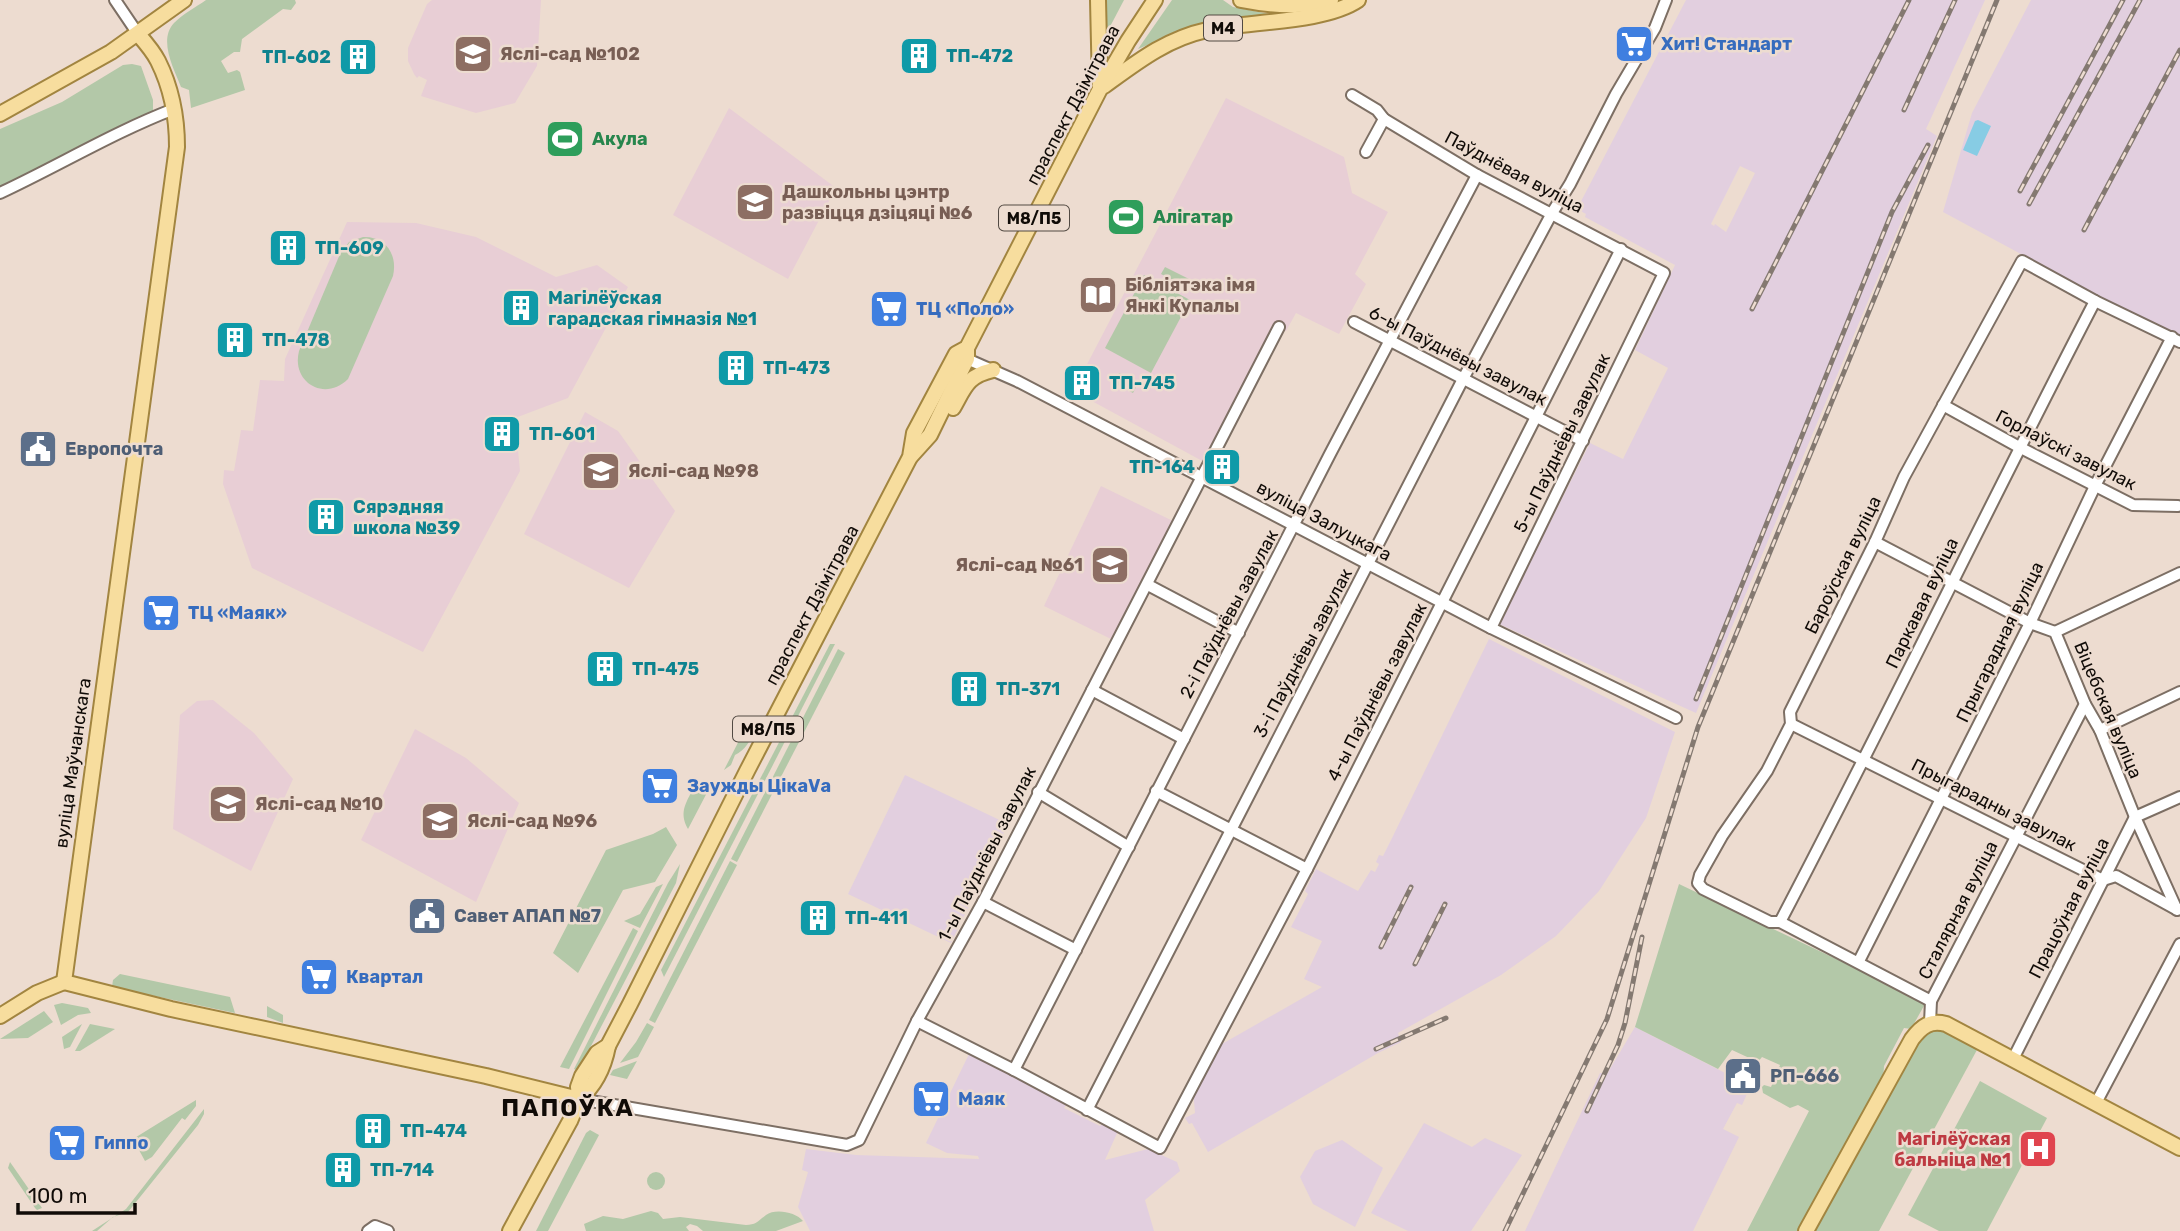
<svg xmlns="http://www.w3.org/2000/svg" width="2180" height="1231" viewBox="0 0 2180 1231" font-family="Rubik,sans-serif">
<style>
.industrial{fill:#e2cfdf;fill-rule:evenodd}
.education{fill:#e8ced5}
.green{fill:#b3c8a8}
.water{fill:#87cce4}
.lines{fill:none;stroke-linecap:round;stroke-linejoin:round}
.minor-casing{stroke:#7d6f64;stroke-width:14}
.major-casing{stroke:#a28540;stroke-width:18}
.minor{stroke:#fff;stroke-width:10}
.major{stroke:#f7dd9e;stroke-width:14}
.rail-casing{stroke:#847971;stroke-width:5}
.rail{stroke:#eddcd0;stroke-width:2.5;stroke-dasharray:8;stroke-linecap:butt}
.labels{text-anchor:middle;stroke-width:5;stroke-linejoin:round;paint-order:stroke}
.shield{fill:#eddcd0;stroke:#524a43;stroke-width:2}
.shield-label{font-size:16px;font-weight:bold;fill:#100b07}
.shop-label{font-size:18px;font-weight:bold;fill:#366cbe;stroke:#eddcd0;text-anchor:start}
.education-label{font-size:18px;font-weight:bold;fill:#785e54;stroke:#eddcd0;text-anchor:start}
.culture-label{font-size:18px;font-weight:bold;fill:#0d838f;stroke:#eddcd0;text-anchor:start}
.street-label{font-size:18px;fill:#100b07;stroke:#eddcd0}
.leisure-label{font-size:18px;font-weight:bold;fill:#27864d;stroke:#eddcd0;text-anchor:start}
.service-label{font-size:18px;font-weight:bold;fill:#4e5e75;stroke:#eddcd0;text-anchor:start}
.health-label{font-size:18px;font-weight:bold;fill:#be3a42;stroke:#eddcd0;text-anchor:end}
.district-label{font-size:24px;font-weight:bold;letter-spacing:2px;fill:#100b07;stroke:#eddcd0}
</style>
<rect width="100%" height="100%" fill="#eddcd0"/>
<g class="industrial">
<path d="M1686,0H1985L1926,129L1937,136L1696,713L1499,624L1590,443L1623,459L1668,368L1635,350L1675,265L1585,217L1586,214L1577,209ZM1740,166L1755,173L1726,232L1715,224L1714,226L1711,224Z"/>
<polygon points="2031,0 2180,0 2180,345 2165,335 2155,322 2147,322 1943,212 1972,113"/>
<polygon points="1489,639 1675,732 1646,818 1599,891 1556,936 1501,975 1398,1033 1401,1042 1378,1053 1208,1152 1192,1123 1189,1124 1185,1118 1195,1113 1193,1088 1204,1078 1215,1048 1322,987 1304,979 1322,941 1291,927 1308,894 1305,891 1316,869 1358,891 1371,870 1375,872 1379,864 1376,862 1379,855 1383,856 1394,834"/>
<polygon points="905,775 1008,824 951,943 848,894"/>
<polygon points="1635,1027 1735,1078 1740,1068 1753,1074 1747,1085 1750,1087 1742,1105 1737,1103 1723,1129 1739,1137 1693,1231 1525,1231 1600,1073 1607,1074"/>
<polygon points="969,1054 1067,1103 1064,1108 1100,1126 1102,1124 1118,1131 1105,1160 1148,1149 1177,1162 1180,1171 1145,1200 1154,1231 810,1231 798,1207 808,1172 802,1170 806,1149 856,1155 979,1159 978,1156 947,1153 926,1143"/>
<polygon points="1424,1123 1472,1147 1485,1138 1522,1155 1471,1231 1408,1231 1371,1213"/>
<polygon points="1342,1140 1383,1168 1355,1227 1313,1204 1300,1177 1315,1151"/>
</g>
<g class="education">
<polygon points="432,0 541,0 537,66 515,103 476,113 421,96 427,80 419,76 417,78 414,74 408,61 408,48 427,4"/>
<polygon points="1226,98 1344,157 1352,193 1388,212 1355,274 1366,284 1339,334 1296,313 1286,331 1276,325 1206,463 1090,400 1094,390 1091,377 1083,372"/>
<polygon points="729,108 836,188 788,279 673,215"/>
<polygon points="347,222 416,223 476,237 556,277 597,265 628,287 568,398 515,418 520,471 423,652 252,568 223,484 224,470 234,471 241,430 253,431 260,380 284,381 285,359"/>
<polygon points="585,412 618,431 675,511 629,588 524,534"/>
<polygon points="1101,486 1177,523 1115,641 1044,606"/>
<polygon points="213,700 254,733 293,779 251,871 173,829 180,715 197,701"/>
<polygon points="415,729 466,758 519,803 476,902 361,840"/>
</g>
<g class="green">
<path d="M206,0H295L296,3L291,10L283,9L242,39L240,52H234L221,61L228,73L237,70L240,72L245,90L191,108L189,90L181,87C174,69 158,40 174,23C183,14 196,7 206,0Z"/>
<polygon points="1102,0 1124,0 1103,40"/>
<polygon points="1172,0 1223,0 1233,7 1275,15 1205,25 1169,36 1138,49"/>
<polygon points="132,64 141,66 153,100 153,111 0,192 0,129 62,102 123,65"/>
<path d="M363,237C385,236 398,254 393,276L348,379C325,402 291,383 299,351L340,254L349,242Z"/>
<polygon points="1165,267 1199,284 1195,292 1161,274"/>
<polygon points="1144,275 1190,300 1151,373 1105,348"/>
<polygon points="1119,373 1138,383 1133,393 1114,383"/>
<polygon points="830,644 835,644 664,977 661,970"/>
<polygon points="838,649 845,653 737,862 731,859"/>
<path d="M748,723L753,727C754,738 745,750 735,755L731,765L724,770Z"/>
<path d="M711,783V785L688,829C678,811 687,802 695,785Z"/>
<polygon points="666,827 677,845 655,882 623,890 578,973 553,953 606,850 653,834"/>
<polygon points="730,861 737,865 655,1023 649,1020"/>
<polygon points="680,864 676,883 578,1071 574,1069 668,883"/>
<polygon points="663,884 640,928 624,921 640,914 656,887"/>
<polygon points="1679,884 1916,997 1925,1004 1911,1029 1904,1028 1884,1066 1883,1081 1800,1231 1747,1231 1809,1111 1798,1105 1790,1108 1763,1093 1762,1087 1764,1085 1771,1087 1780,1065 1762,1057 1758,1062 1732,1050 1718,1069 1635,1027"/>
<polygon points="633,928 638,931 569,1069 560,1067"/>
<polygon points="120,974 230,997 235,1013 112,987 113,980"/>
<polygon points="62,1003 88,1008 91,1013 78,1015 61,1025 54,1005"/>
<polygon points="267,1006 283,1015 283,1023 267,1017"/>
<polygon points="44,1011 53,1022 28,1038 0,1039"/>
<polygon points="647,1023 654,1027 638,1057 620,1063 636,1042"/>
<polygon points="82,1024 70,1047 64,1049 62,1037"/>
<polygon points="90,1024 115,1029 80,1051 75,1051"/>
<polygon points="1940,1028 1978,1048 1879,1231 1814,1231 1916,1041 1926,1032"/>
<polygon points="637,1061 627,1079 610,1075 613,1070"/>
<polygon points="1980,1081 2047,1118 1987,1231 1939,1231 1908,1215"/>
<polygon points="196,1100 196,1106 185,1120 182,1118 152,1157 145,1161 133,1139"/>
<polygon points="204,1109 204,1114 198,1125 128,1212 113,1217 97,1231 92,1231 126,1209"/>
<polygon points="590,1130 599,1135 548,1231 536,1231 586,1133"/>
<polygon points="10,1162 42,1208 37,1210 35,1208 8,1168"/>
<circle cx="656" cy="1181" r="9"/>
<path d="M651,1211L658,1213L663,1219L680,1217L746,1225C756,1225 758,1221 766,1215C775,1208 796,1212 803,1221L776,1231H703L697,1226L690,1224L686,1227L689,1231H586L584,1224L603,1216L623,1219Z"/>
</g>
<polygon class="water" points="1978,120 1991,126 1977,156 1963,150 1975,121"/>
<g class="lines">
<g class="minor-casing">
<g id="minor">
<polyline points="115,0 138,34"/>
<polyline points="1352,95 1377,110 1384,119 1477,175 1664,273 1491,628"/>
<polyline points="1366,152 1384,119"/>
<path d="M0,193C58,166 114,132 174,109"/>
<polyline points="1354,322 1583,441"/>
<polyline points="960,356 1017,381 1491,628 1676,718"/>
<polyline points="1943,405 2019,447 2133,505 2178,506"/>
<polyline points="1875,542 2030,623 2055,632 2085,704 2100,730 2135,817 2177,910 2180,909"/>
<polyline points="1148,585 1239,633"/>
<polyline points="2055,632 2180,573"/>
<polyline points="1092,690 1184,739"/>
<polyline points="1791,724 2103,880 2116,876 2176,909"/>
<polyline points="2100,730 2180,692"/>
<polyline points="1156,791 1307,869"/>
<polyline points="1038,792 1129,847"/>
<polyline points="983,902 1076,950"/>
<path d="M1780,922C1888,716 1988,507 2095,301"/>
<polyline points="1859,961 2030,623 2096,484 2172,337"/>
<polyline points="1931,1001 1780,922 1770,922 1703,889 1698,883 1700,875 1722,836 1767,771 1791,724 1790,712 1875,542 1904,477 2022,261 2095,301 2180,342"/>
<polyline points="917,1021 1014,1070 1160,1148 1307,869 1621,249"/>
<polyline points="1930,1023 1931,1001 2085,704"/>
<polyline points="2013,1059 2135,817 2180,797"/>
<polyline points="1014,1070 1330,454 1477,175"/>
<polyline points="579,1099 847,1145 859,1140 917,1021 983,902 1279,327"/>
<polyline points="2096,1103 2180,944"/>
<polyline points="1087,1110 1463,379 1552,213 1570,184 1616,94 1655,28 1666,0"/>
<polyline points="368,1231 375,1226 388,1231"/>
</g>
</g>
<g class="major-casing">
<g id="major">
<polyline points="1098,0 1100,88"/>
<path d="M1241,0C1271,6 1301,8 1331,0"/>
<path d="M138,34C145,42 153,51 158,61C171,87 177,118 177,147L64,982L171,1009L486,1076L579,1099"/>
<path d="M1104,86C1137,62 1166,39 1207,30C1249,21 1324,23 1358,0"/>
<polyline points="0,114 111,52 184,0"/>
<path d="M953,408C965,387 967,376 993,370"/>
<polyline points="911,456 930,435 967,359 967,348"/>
<polyline points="0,1016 37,993 64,982"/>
<path d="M579,1099C596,1085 604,1067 608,1046"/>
<polyline points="510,1231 570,1121 579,1099 578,1087 582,1076 597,1053 608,1046 630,1004 747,771 910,457 914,433 956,354 967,348 1100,89 1128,41 1155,0"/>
<path d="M1806,1231L1912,1039C1922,1026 1930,1020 1946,1024L2180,1148"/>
</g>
</g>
<use href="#minor" class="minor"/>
<use href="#major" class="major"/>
<g class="rail-casing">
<g id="rail">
<polyline points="1904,110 1955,0"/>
<polyline points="2020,191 2123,0"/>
<polyline points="2029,204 2140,0"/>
<polyline points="2084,230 2180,50"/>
<polyline points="1752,309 1909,0"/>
<polyline points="1696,699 1892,212 1928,145"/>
<polyline points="1381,947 1411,887"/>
<polyline points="1415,964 1445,904"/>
<polyline points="1376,1049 1446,1018"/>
<polyline points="1587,1111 1618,1045 1625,1023 1642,937"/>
<polyline points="1505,1231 1607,1019 1698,727 1997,0"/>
</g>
</g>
<use href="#rail" class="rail"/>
</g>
<defs>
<g id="supermarket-square" transform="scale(2.0125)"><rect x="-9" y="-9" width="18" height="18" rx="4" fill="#3f7fe0" stroke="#eddcd0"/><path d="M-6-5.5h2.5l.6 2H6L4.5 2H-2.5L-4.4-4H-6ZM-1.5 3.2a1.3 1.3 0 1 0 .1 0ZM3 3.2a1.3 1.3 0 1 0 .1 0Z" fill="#fff"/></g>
<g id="school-square" transform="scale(2.0125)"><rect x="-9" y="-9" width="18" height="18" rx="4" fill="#8d6e63" stroke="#eddcd0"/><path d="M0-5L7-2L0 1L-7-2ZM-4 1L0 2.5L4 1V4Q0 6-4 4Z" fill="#fff"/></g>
<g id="building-square" transform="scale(2.0125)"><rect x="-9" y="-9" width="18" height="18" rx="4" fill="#0f9aa8" stroke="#eddcd0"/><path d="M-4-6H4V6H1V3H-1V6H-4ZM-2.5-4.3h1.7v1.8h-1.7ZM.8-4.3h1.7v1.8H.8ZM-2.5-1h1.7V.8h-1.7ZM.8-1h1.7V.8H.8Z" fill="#fff"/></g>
<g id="stadium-square" transform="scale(2.0125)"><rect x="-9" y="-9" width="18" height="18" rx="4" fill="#2e9e5b" stroke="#eddcd0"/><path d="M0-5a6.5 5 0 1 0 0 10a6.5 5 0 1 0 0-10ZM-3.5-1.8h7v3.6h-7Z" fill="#fff"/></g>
<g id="library-square" transform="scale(2.0125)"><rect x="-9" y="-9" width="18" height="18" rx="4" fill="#8d6e63" stroke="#eddcd0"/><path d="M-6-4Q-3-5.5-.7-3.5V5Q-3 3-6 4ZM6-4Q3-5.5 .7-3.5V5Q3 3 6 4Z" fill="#fff"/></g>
<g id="civic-square" transform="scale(2.0125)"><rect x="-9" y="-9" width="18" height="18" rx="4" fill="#5c6f8a" stroke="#eddcd0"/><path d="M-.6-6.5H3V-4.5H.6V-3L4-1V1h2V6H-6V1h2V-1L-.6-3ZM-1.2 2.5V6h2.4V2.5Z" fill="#fff"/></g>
<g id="hospital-square" transform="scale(2.0125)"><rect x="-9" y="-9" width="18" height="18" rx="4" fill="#e0444e" stroke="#eddcd0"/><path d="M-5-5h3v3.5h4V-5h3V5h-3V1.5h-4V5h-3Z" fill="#fff"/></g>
</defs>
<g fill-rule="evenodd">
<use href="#supermarket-square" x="1634" y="44"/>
<use href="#school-square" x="473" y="54"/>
<use href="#building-square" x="919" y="56"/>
<use href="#building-square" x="358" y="57"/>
<use href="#stadium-square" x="565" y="139"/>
<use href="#school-square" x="755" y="202"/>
<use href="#stadium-square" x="1126" y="217"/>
<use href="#building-square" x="288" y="248"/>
<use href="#library-square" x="1098" y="295"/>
<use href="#building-square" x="521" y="308"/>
<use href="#supermarket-square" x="889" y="309"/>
<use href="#building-square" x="235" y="340"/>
<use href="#building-square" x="736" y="368"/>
<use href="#building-square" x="1082" y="383"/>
<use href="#building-square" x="502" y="434"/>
<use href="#civic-square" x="38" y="449"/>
<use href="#building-square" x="1222" y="467"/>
<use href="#school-square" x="601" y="471"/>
<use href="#building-square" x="326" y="517"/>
<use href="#school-square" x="1110" y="565"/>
<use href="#supermarket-square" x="161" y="613"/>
<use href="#building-square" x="605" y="669"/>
<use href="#building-square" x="969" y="689"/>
<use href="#supermarket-square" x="660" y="786"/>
<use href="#school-square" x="228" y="804"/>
<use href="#school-square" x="440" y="821"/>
<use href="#civic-square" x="427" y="916"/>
<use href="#building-square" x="818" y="918"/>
<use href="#supermarket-square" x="319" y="977"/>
<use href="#civic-square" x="1743" y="1076"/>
<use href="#supermarket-square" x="931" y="1099"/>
<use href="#building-square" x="373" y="1131"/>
<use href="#supermarket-square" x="67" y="1143"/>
<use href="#hospital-square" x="2038" y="1149"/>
<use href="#building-square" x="343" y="1170"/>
</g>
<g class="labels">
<g class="shield">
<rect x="1204" y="15.5" width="38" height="25" rx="5"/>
<rect x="999" y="205.5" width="70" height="25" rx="5"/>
<rect x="733" y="716.5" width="70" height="25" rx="5"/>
</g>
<g class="shield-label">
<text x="1223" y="34">М4</text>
<text x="1034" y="224">М8/П5</text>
<text x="768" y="735">М8/П5</text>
</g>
<g class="shop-label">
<text x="1661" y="50">Хит! Стандарт</text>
<text x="916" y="315">ТЦ «Поло»</text>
<text x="188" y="619">ТЦ «Маяк»</text>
<text x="687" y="792">Заужды ЦікаVа</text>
<text x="346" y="983">Квартал</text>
<text x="958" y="1105">Маяк</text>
<text x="94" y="1149">Гиппо</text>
</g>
<g class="education-label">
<text x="500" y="60">Яслі-сад №102</text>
<text x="782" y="198">Дашкольны цэнтр<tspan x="782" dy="21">развіцця дзіцяці №6</tspan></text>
<text x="1125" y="291">Бібліятэка імя<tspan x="1125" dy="21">Янкі Купалы</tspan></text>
<text x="628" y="477">Яслі-сад №98</text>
<text x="1083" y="571" text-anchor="end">Яслі-сад №61</text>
<text x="255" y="810">Яслі-сад №10</text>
<text x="467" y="827">Яслі-сад №96</text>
</g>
<g class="culture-label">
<text x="946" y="62">ТП-472</text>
<text x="331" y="63" text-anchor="end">ТП-602</text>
<text x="315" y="254">ТП-609</text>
<text x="548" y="304">Магілёўская<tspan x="548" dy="21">гарадская гімназія №1</tspan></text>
<text x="262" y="346">ТП-478</text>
<text x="763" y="374">ТП-473</text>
<text x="1109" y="389">ТП-745</text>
<text x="529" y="440">ТП-601</text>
<text x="1195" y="473" text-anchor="end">ТП-164</text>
<text x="353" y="513">Сярэдняя<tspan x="353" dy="21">школа №39</tspan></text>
<text x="632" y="675">ТП-475</text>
<text x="996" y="695">ТП-371</text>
<text x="845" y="924">ТП-411</text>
<text x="400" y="1137">ТП-474</text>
<text x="370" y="1176">ТП-714</text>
</g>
<g class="street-label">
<text transform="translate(1073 105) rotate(-62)" y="6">праспект Дзімітрава</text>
<text transform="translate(1514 172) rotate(28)" y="6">Паўднёвая вуліца</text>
<text transform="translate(1458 356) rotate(27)" y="6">6-ы Паўднёвы завулак</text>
<text transform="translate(1562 443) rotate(-64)" y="6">5-ы Паўднёвы завулак</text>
<text transform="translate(2066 450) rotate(27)" y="6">Горлаўскі завулак</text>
<text transform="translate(1324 521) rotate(28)" y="6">вуліца Залуцкага</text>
<text transform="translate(1843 565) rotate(-64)" y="6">Бароўская вуліца</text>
<text transform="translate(1922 603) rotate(-64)" y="6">Паркавая вуліца</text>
<text transform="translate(812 605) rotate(-62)" y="6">праспект Дзімітрава</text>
<text transform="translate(1229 614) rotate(-62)" y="6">2-і Паўднёвы завулак</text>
<text transform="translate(2000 642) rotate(-64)" y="6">Прыгарадная вуліца</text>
<text transform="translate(1303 653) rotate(-62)" y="6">3-і Паўднёвы завулак</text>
<text transform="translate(1377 692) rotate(-63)" y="6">4-ы Паўднёвы завулак</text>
<text transform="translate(2108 710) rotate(67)" y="6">Віцебская вуліца</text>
<text transform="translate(73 763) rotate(-82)" y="6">вуліца Маўчанскага</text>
<text transform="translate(1994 805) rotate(27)" y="6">Прыгарадны завулак</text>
<text transform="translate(987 854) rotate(-63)" y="6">1-ы Паўднёвы завулак</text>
<text transform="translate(2069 908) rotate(-63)" y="6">Працоўная вуліца</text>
<text transform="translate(1958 910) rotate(-63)" y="6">Сталярная вуліца</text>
</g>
<g class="leisure-label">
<text x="592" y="145">Акула</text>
<text x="1153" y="223">Алігатар</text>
</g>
<g class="service-label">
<text x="65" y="455">Европочта</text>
<text x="454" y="922">Савет АПАП №7</text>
<text x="1770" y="1082">РП-666</text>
</g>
<g class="health-label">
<text x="2011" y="1145">Магілёўская<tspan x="2011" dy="21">бальніца №1</tspan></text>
</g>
<g class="district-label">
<text x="568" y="1116">ПАПОЎКА</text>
</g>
</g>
<path d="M18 1203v10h117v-10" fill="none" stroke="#100b07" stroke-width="3.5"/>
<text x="28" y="1203" font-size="21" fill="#100b07" stroke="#eddcd0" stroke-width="5" paint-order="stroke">100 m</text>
</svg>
